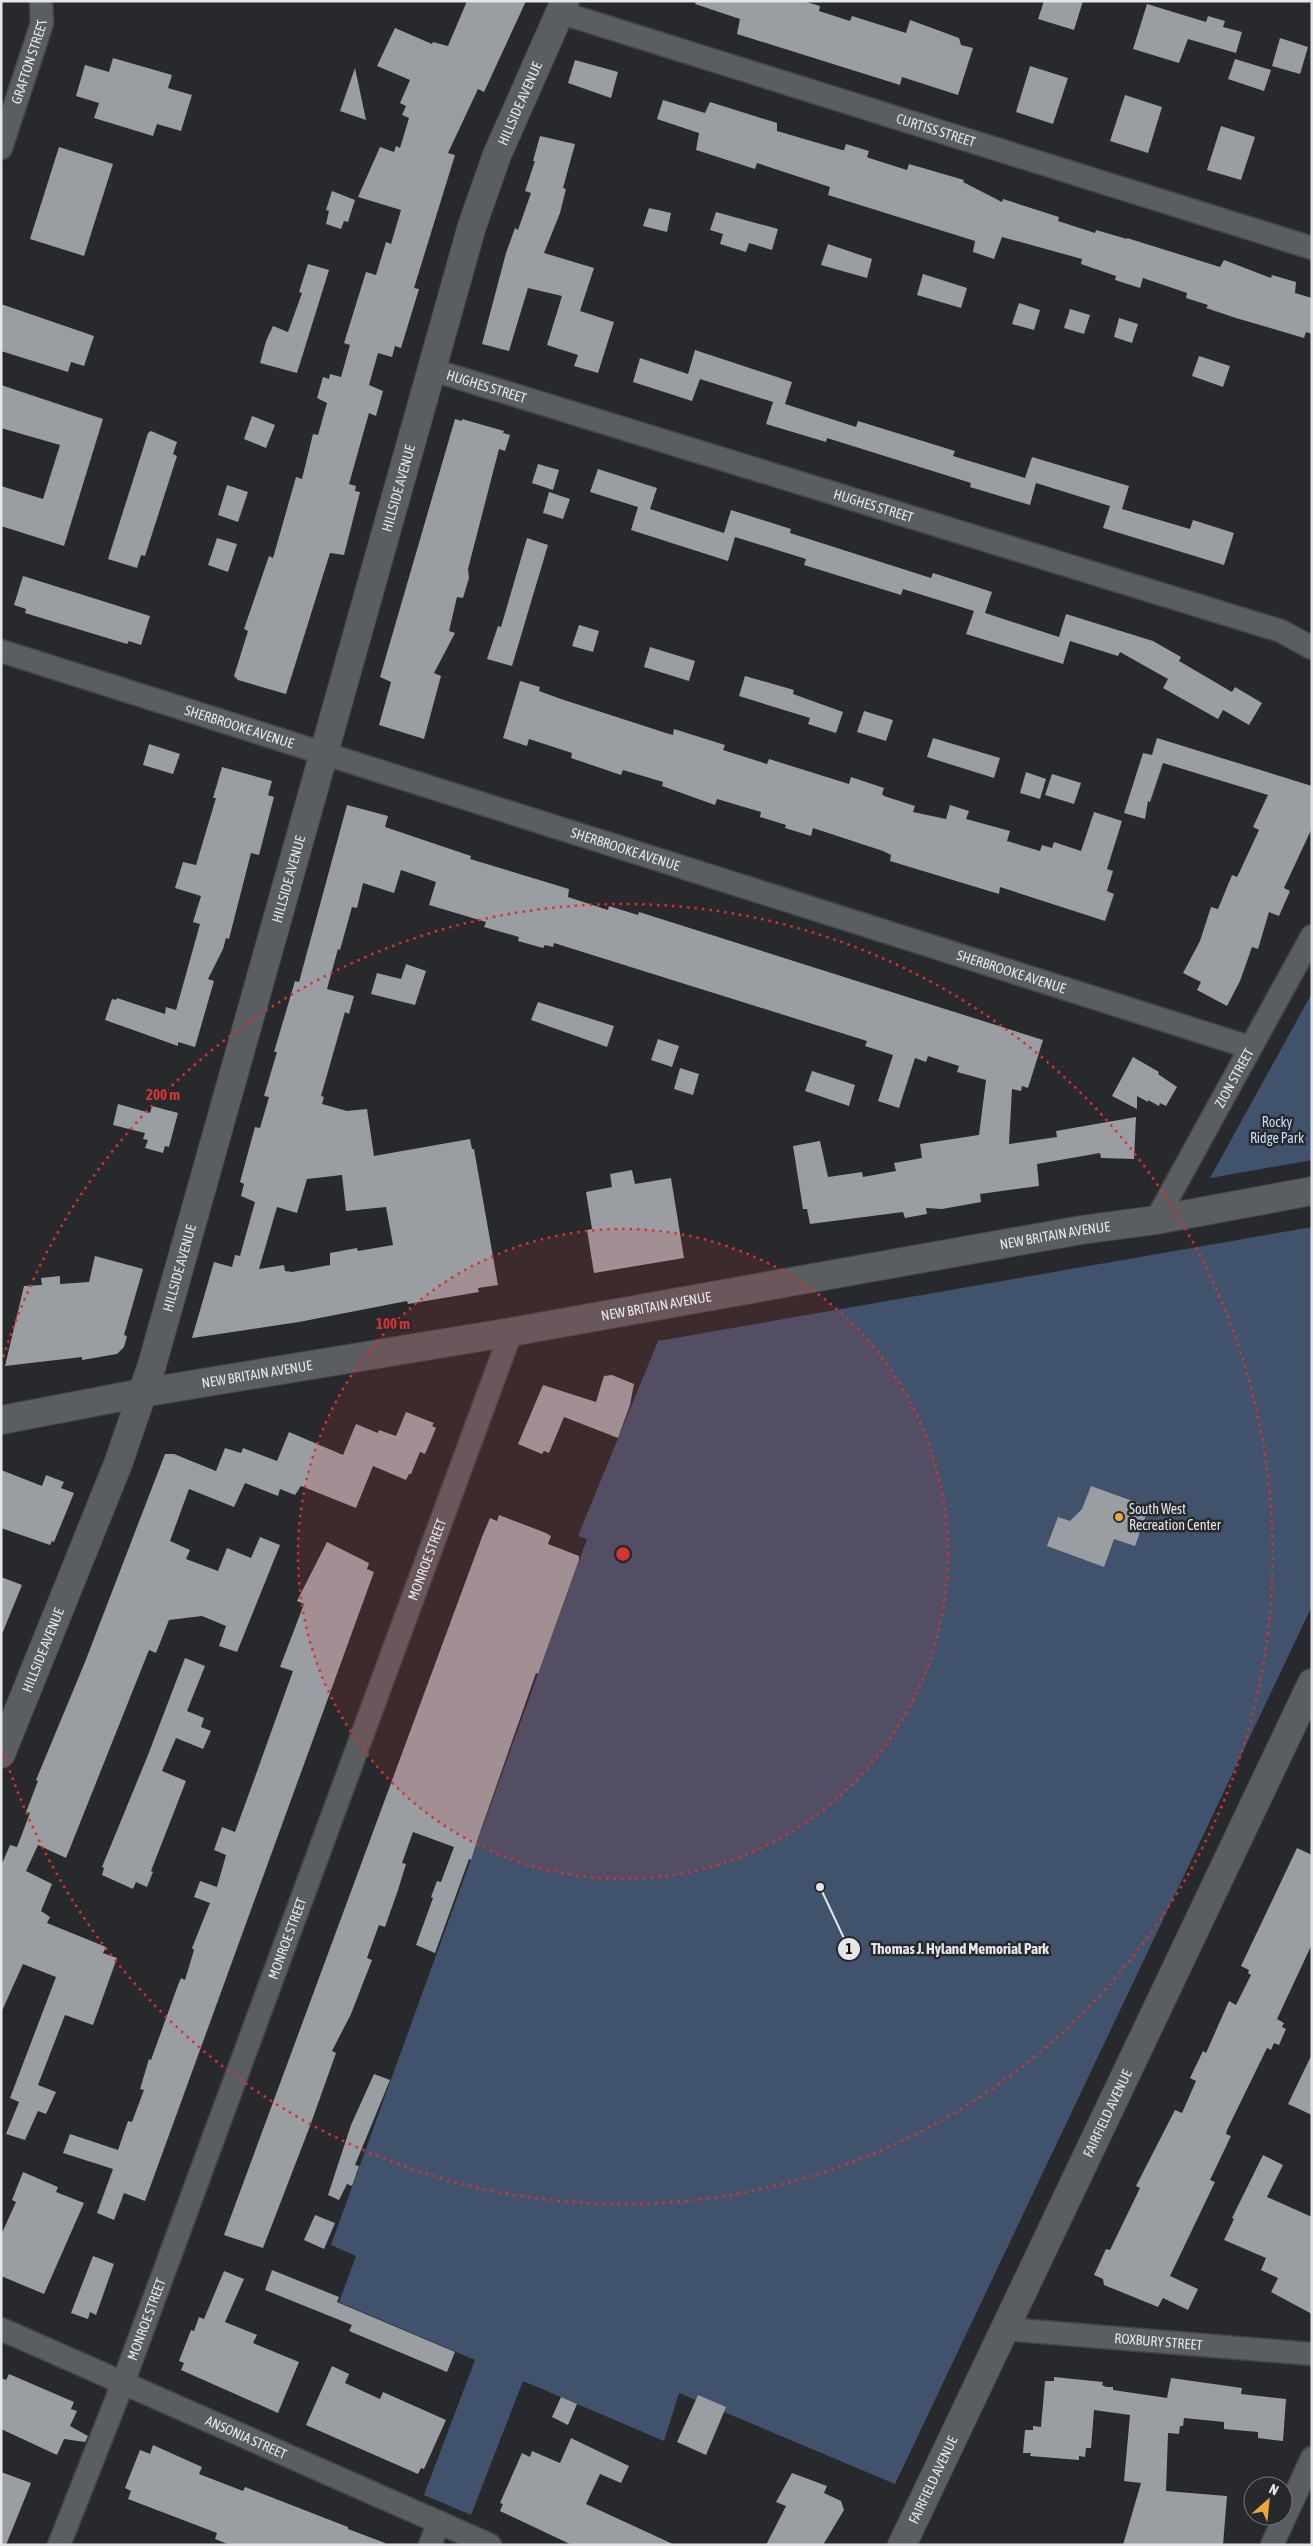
<svg xmlns="http://www.w3.org/2000/svg" width="1313" height="2546" viewBox="0 0 1313 2546" font-family="'Asap Condensed',sans-serif">
<style>
.green{fill:#41536c}
.building{fill:#9a9da2;fill-rule:evenodd}
.lines{fill:none;stroke-linecap:round;stroke-linejoin:round}
.street-casing{stroke:#434548;stroke-width:25}
.secondary-casing{stroke:#434548;stroke-width:30}
.street{stroke:#5a5d61;stroke-width:22}
.secondary{stroke:#5a5d61;stroke-width:28}
.ring{fill:none;stroke:#d73232;stroke-width:2.5;stroke-dasharray:2.5 5}
.poi-dot{fill:#eca93b;stroke:#27292d;stroke-width:2}
.labels{text-anchor:middle;stroke-width:5;stroke-linejoin:round;paint-order:stroke}
.street-label{font-size:14px;fill:#e4e6e8;stroke:#27292d}
.park-label{font-size:14px;fill:#c3daf8;stroke:#27292d}
.poi-label{font-size:14px;fill:#e4e6e8;stroke:#27292d;text-anchor:start}
.centre{fill:#d73232;stroke:#27292d;stroke-width:2.5}
.ring-label{font-size:15px;text-anchor:middle;font-weight:bold;fill:#d73232;stroke:#27292d;stroke-width:5;stroke-linejoin:round;paint-order:stroke}
.leader{fill:none;stroke:#e4e6e8;stroke-width:2}
.callout-dot{fill:#e4e6e8;stroke:#27292d;stroke-width:2}
.mark-label{font-size:15px;text-anchor:middle;font-weight:bold;fill:#111}
.callout-label{font-size:15px;text-anchor:middle;font-weight:bold;fill:#e4e6e8;stroke:#27292d;stroke-width:5;stroke-linejoin:round;paint-order:stroke}
</style>
<rect width="100%" height="100%" fill="#27292d"/>
<g class="green">
<polygon points="1312,993 1312,1160 1210,1178"/>
<polygon points="1312,1227 1312,1606 895,2484 679,2393 664,2441 523,2381 471,2515 424,2495 475,2360 339,2302 356,2256 331,2245 587,1539 578,1536 658,1341"/>
</g>
<g class="building">
<polygon points="467,1 526,1 484,92 478,89 448,153 455,155 414,288 419,289 401,348 395,346 392,357 378,353 369,385 383,391 376,416 369,413 349,484 356,486 355,491 360,492 344,555 330,553 286,694 279,692 238,680 234,676 248,631 244,629 269,556 273,558 296,477 302,479 313,434 318,435 327,403 317,398 323,377 329,379 330,374 341,377 350,345 344,343 366,272 376,275 386,242 391,244 401,210 358,197 380,147 394,152 396,146 400,148 409,118 402,115 406,106 400,103 410,80 377,66 395,28 432,44 433,42 448,46"/>
<polygon points="696,1 803,1 820,6 819,11 850,21 852,16 906,33 910,20 959,38 961,45 973,48 958,95 902,77 900,85 737,34 740,19 695,4"/>
<polygon points="1044,1 1083,1 1074,30 1038,19"/>
<polygon points="1147,4 1206,22 1208,16 1225,21 1223,27 1242,32 1236,53 1188,39 1179,63 1133,49"/>
<polygon points="1280,38 1308,47 1300,74 1272,66"/>
<polygon points="113,58 172,75 168,88 192,95 181,131 157,124 153,136 94,118 99,103 76,96 85,65 109,72"/>
<polygon points="1235,59 1271,70 1264,91 1228,79"/>
<polygon points="575,60 618,72 611,98 568,83"/>
<polygon points="1030,66 1068,78 1053,124 1016,112"/>
<polygon points="355,68 366,120 340,111"/>
<polygon points="1125,95 1162,107 1148,153 1110,141"/>
<polygon points="663,100 705,113 710,102 777,123 777,131 842,150 844,150 846,144 869,151 867,157 869,158 907,170 909,164 964,180 963,182 1002,202 1003,199 1059,217 1058,221 1095,233 1096,230 1127,239 1127,238 1220,267 1224,260 1271,278 1272,275 1296,282 1295,293 1312,298 1312,334 1306,332 1304,338 1236,318 1206,308 1208,305 1186,298 1187,293 1143,278 1140,288 1115,280 1116,276 1081,264 1082,259 1002,237 994,259 973,252 975,241 828,195 830,187 757,163 755,169 696,150 699,133 657,119"/>
<polygon points="1221,126 1255,137 1241,180 1207,170"/>
<polygon points="540,136 575,144 563,188 566,189 560,213 544,253 594,268 580,311 614,322 598,373 574,366 578,355 547,345 562,296 528,288 509,351 482,344 506,253 515,228 518,230 531,193 525,191 535,161 533,161"/>
<polygon points="59,147 113,164 84,256 30,239"/>
<polygon points="332,191 355,200 348,222 344,221 341,229 326,224 329,211 326,210"/>
<polygon points="649,208 671,213 667,232 643,226"/>
<polygon points="716,212 778,229 772,250 749,243 746,252 720,244 723,234 710,230"/>
<polygon points="828,244 872,259 867,278 821,265"/>
<polygon points="308,264 329,270 297,373 260,363 266,341 273,326 288,332 302,293 299,292"/>
<polygon points="923,274 967,288 961,308 917,295"/>
<polygon points="1019,303 1040,310 1034,330 1012,324"/>
<polygon points="1,304 94,336 84,366 71,362 68,372 1,351"/>
<polygon points="1070,309 1090,315 1084,334 1064,328"/>
<polygon points="1119,318 1138,324 1132,343 1114,337"/>
<polygon points="695,350 792,382 785,404 856,427 858,421 955,451 953,456 1025,478 1032,457 1129,486 1122,509 1190,529 1193,520 1234,533 1224,565 1103,528 1110,506 1036,483 1030,505 970,487 971,483 827,438 826,442 766,424 773,402 700,379 692,401 633,382 640,358 688,374"/>
<polygon points="1199,356 1230,366 1223,387 1192,376"/>
<polygon points="1,385 103,419 64,546 1,526 1,486 43,499 60,445 1,428"/>
<polygon points="252,416 275,425 266,448 244,439"/>
<polygon points="455,419 462,421 462,419 504,431 503,433 510,435 505,451 499,449 468,569 469,578 463,598 457,597 449,631 455,633 434,673 441,676 424,739 379,725 391,682 380,677"/>
<polygon points="151,431 177,442 173,454 177,456 145,556 141,555 137,568 108,559 148,433"/>
<polygon points="538,464 559,470 553,490 532,483"/>
<polygon points="598,469 657,488 650,509 724,533 731,510 791,529 790,533 931,578 933,573 992,592 985,613 1059,637 1066,614 1153,641 1181,657 1179,661 1232,692 1235,687 1262,703 1249,725 1223,710 1218,719 1163,688 1168,679 1120,652 1118,656 1070,641 1063,664 966,634 974,611 903,589 901,595 804,565 806,559 735,537 728,561 631,530 638,507 590,492"/>
<polygon points="227,485 248,492 238,522 218,515"/>
<polygon points="549,492 570,499 563,519 543,513"/>
<polygon points="217,538 237,544 228,572 208,565"/>
<polygon points="527,538 548,545 512,666 487,659 498,626 501,627"/>
<polygon points="23,576 150,616 141,645 129,641 127,644 25,613 26,609 14,605"/>
<polygon points="579,625 599,631 593,652 572,646"/>
<polygon points="650,647 695,661 689,681 644,667"/>
<polygon points="745,676 794,690 793,694 843,712 836,733 808,724 810,718 739,696"/>
<polygon points="520,681 540,687 539,691 561,699 666,733 673,735 674,729 725,745 723,750 767,764 769,759 849,784 851,777 884,788 882,794 884,796 915,806 913,812 946,819 950,805 969,811 966,819 1010,831 1007,841 1040,851 1042,845 1052,848 1054,842 1081,851 1094,812 1122,821 1107,869 1113,871 1107,891 1114,894 1105,921 1000,887 999,894 890,861 891,855 883,851 813,828 811,836 785,828 786,825 760,817 761,812 717,799 715,805 662,786 663,782 623,770 621,775 571,758 572,753 529,739 527,746 503,738"/>
<polygon points="864,711 893,720 886,741 857,732"/>
<polygon points="933,738 1000,758 994,778 927,757"/>
<polygon points="1157,738 1312,786 1312,828 1284,888 1290,891 1279,916 1269,912 1258,949 1252,947 1240,981 1227,1006 1197,990 1201,982 1183,973 1200,941 1211,907 1218,909 1232,875 1237,877 1240,871 1259,830 1253,827 1268,795 1163,763 1150,802 1148,801 1145,819 1124,813 1143,753 1152,755"/>
<polygon points="149,744 180,754 173,774 143,765"/>
<polygon points="222,767 272,781 268,795 274,797 259,855 251,853 229,939 226,938 223,949 208,979 214,981 195,1047 178,1042 178,1046 105,1020 112,999 116,1000 117,998 165,1014 166,1007 176,1010 200,924 193,922 201,896 175,888 183,862 196,865 216,798 213,798"/>
<polygon points="1026,772 1046,779 1040,799 1020,793"/>
<polygon points="1052,774 1081,783 1074,804 1045,795"/>
<path d="M347,805L388,816L385,827L471,856L470,859L569,889L568,897L608,910L609,906L638,915L639,912L1043,1040L1028,1088L1022,1086L1021,1091L1012,1089L1009,1144L1057,1137L1056,1131L1136,1117L1134,1159L1101,1158L1100,1153L1037,1164L1039,1186L980,1194L981,1202L942,1209L926,1208L927,1214L905,1218L903,1212L810,1224L807,1209H803L793,1146L820,1141L828,1177L862,1172L863,1177L896,1171L894,1163L922,1158L920,1144L979,1135L986,1080L957,1072L959,1066L928,1056L926,1062L915,1058L899,1108L878,1101L893,1055L865,1046L867,1041L554,943L553,947L545,945L543,948L518,941L519,937L484,927L486,922L429,905L436,882L401,870L394,893L363,883L357,908L352,907L340,950L338,949L327,989L354,996L349,1014L345,1012L321,1096L324,1097L322,1104L347,1111L367,1109L374,1156L470,1139L472,1149H474L498,1285L478,1288L479,1292L408,1304L407,1301L299,1322L192,1338L214,1262L232,1267L235,1255L240,1256L255,1202L241,1196L244,1184L240,1182L255,1127L260,1128L269,1097L264,1096L277,1052H274L295,981L299,982ZM342,1175L346,1211L386,1207L393,1245L358,1251L357,1248L330,1253V1265L292,1272L285,1271L284,1265L259,1269L277,1207L297,1213L307,1179Z"/>
<polygon points="406,964 426,971 415,1005 371,994 377,973 401,979"/>
<polygon points="538,1002 614,1026 607,1047 531,1020"/>
<polygon points="658,1039 679,1046 672,1067 651,1060"/>
<polygon points="1133,1057 1159,1072 1158,1074 1177,1087 1166,1106 1160,1103 1159,1106 1148,1100 1148,1102 1137,1096 1137,1109 1112,1096"/>
<polygon points="680,1068 699,1074 693,1095 674,1089"/>
<polygon points="812,1071 855,1085 849,1106 805,1091"/>
<polygon points="118,1104 150,1113 152,1106 178,1113 169,1147 165,1146 163,1153 145,1148 148,1140 143,1139 145,1133 113,1125"/>
<polygon points="632,1170 635,1184 671,1178 684,1258 594,1273 587,1230 592,1229 586,1192 612,1187 610,1174"/>
<polygon points="95,1256 143,1269 124,1335 127,1336 124,1347 117,1354 82,1360 82,1357 5,1366 24,1286 42,1285 41,1278 60,1276 60,1284 89,1282"/>
<polygon points="612,1375 634,1384 630,1405 618,1438 564,1417 549,1453 544,1451 542,1454 518,1444 543,1385 596,1402 604,1376"/>
<polygon points="406,1412 434,1423 432,1426 436,1428 425,1454 420,1452 411,1474 409,1474 406,1480 373,1466 356,1508 301,1486 295,1495 280,1489 278,1496 245,1483 234,1507 189,1489 170,1541 190,1550 186,1559 218,1571 227,1548 251,1558 260,1537 280,1545 237,1652 219,1646 226,1626 202,1616 169,1620 156,1653 149,1650 66,1858 38,1845 26,1871 52,1884 41,1911 50,1917 47,1923 106,1947 103,1953 117,1958 93,2025 65,2015 38,2085 56,2092 46,2114 38,2111 25,2140 6,2134 19,2102 10,2098 56,1977 23,1964 1,2013 1,1866 10,1845 17,1847 30,1813 26,1812 38,1781 36,1780 85,1662 165,1454 174,1454 216,1471 225,1448 241,1453 243,1448 277,1461 289,1432 343,1455 356,1424 378,1433 379,1430 396,1436"/>
<polygon points="1,1470 42,1486 46,1475 64,1482 61,1488 74,1493 54,1542 52,1541 50,1545 1,1528"/>
<polygon points="1091,1486 1149,1507 1135,1546 1114,1539 1104,1567 1047,1546 1058,1517 1070,1521 1082,1509"/>
<polygon points="499,1515 546,1533 551,1536 548,1544 579,1556 579,1560 538,1674 536,1673 477,1841 471,1860 469,1859 435,1953 416,1945 433,1898 431,1897 437,1881 441,1882 454,1847 413,1832 402,1863 406,1864 398,1890 385,1927 379,1925 367,1958 372,1960 351,2014 332,2051 336,2053 310,2126 263,2248 224,2235 482,1537 490,1518 497,1521"/>
<polygon points="327,1542 369,1563 367,1569 374,1572 145,2201 124,2193 114,2220 97,2213 113,2169 63,2153 70,2134 118,2150 128,2121 132,2122 144,2090 140,2089 149,2059 151,2060 178,1985 181,1978 185,1980 194,1950 192,1948 210,1903 194,1897 200,1881 217,1887 226,1855 214,1850 222,1827 235,1832 255,1777 293,1671 280,1667 304,1604 297,1601"/>
<polygon points="1,1577 22,1585 2,1634 1,1634"/>
<polygon points="185,1658 205,1666 187,1711 204,1718 201,1727 211,1731 203,1749 176,1738 162,1771 186,1781 151,1871 153,1872 147,1887 136,1882 133,1889 102,1875 104,1868 102,1867 148,1755"/>
<polygon points="1297,1848 1312,1855 1312,1944 1277,2019 1284,2023 1282,2027 1286,2029 1279,2045 1274,2043 1271,2050 1267,2048 1227,2130 1226,2134 1231,2136 1210,2180 1215,2182 1170,2276 1198,2289 1188,2310 1163,2298 1158,2307 1104,2285 1103,2279 1094,2275 1106,2249 1110,2250 1140,2188 1136,2186 1175,2110 1182,2113 1196,2081 1190,2078 1203,2051 1206,2053 1229,2001 1236,2005 1251,1975 1248,1973 1249,1970 1241,1966"/>
<polygon points="1312,2054 1312,2115 1288,2104"/>
<polygon points="374,2074 390,2080 355,2165 359,2166 352,2186 347,2184 339,2200 328,2195 351,2125"/>
<polygon points="1263,2155 1283,2165 1267,2197 1312,2217 1312,2314 1271,2292 1278,2278 1261,2270 1266,2258 1224,2240 1234,2219 1232,2218"/>
<polygon points="23,2172 58,2187 56,2192 84,2203 44,2294 1,2276 1,2235 16,2202 12,2200"/>
<polygon points="315,2215 335,2223 324,2249 304,2240"/>
<polygon points="93,2256 114,2264 96,2315 90,2312 88,2319 71,2313"/>
<polygon points="272,2270 339,2297 337,2302 455,2352 447,2372 349,2331 352,2325 265,2290"/>
<polygon points="224,2271 244,2279 225,2322 257,2335 253,2343 299,2362 278,2413 181,2370 184,2363 179,2361 191,2330 194,2331 199,2317 204,2319"/>
<polygon points="332,2366 349,2374 345,2383 380,2399 383,2392 446,2420 424,2469 421,2468 418,2474 306,2425"/>
<polygon points="9,2374 74,2402 71,2409 77,2411 70,2426 88,2436 85,2442 64,2439 57,2455 1,2429 1,2378 6,2380"/>
<polygon points="1054,2377 1103,2382 1102,2385 1106,2387 1113,2387 1113,2390 1167,2398 1171,2378 1242,2388 1241,2394 1286,2399 1283,2441 1258,2438 1258,2432 1224,2429 1224,2422 1184,2418 1183,2426 1180,2426 1179,2434 1168,2433 1166,2491 1227,2496 1223,2545 1123,2545 1141,2483 1124,2481 1130,2415 1094,2410 1091,2448 1086,2448 1085,2457 1079,2456 1079,2460 1030,2456 1031,2453 1023,2453 1025,2430 1033,2430 1033,2426 1041,2427 1045,2381 1054,2381"/>
<polygon points="698,2395 726,2407 706,2455 677,2442"/>
<polygon points="561,2397 577,2404 568,2425 552,2417"/>
<polygon points="571,2438 629,2466 621,2483 600,2474 586,2504 675,2545 572,2545 500,2511 503,2504 500,2503 522,2453 530,2457 532,2451 560,2463"/>
<polygon points="153,2445 202,2467 199,2474 243,2491 245,2487 348,2527 348,2529 385,2543 385,2545 230,2545 215,2539 217,2533 128,2499 131,2491 125,2488 140,2450 150,2454"/>
<polygon points="1,2472 31,2483 6,2545 1,2545"/>
<polygon points="792,2473 827,2486 824,2493 841,2501 844,2510 823,2545 766,2545 786,2506 776,2502"/>
</g>
<g class="lines">
<g class="street-casing">
<g id="street">
<path id="s1" d="M559,12L1312,248"/>
<path id="s2" d="M1,148L42,23L41,1"/>
<path id="s3" d="M433,370L1281,631L1312,648"/>
<path id="s4" d="M1,651L1249,1047"/>
<path id="s5" d="M1156,1220L1312,936"/>
<path id="s6" d="M1,2329L490,2545"/>
<path id="s7" d="M1005,2329L1312,2354"/>
<path id="s8" d="M59,2545L123,2383L511,1332"/>
<polyline points="430,2545 439,2522"/>
<polyline points="1272,2545 1312,2458"/>
</g>
</g>
<g class="secondary-casing">
<g id="secondary">
<path id="s9" d="M1,1420L142,1393L511,1332L1081,1230L1156,1220L1312,1191"/>
<path id="s10" d="M1,1754L118,1464L152,1365L472,226L497,155L565,1"/>
<path id="s11" d="M902,2545L1312,1683"/>
</g>
</g>
<use href="#street" class="street"/>
<use href="#secondary" class="secondary"/>
</g>
<circle cx="623" cy="1554" r="325" fill="#d73232" fill-opacity=".12"/>
<g class="ring">
<circle cx="623" cy="1554" r="325"/>
<path d="M1 1364A650 650 0 1 1 1 1744"/>
</g>
<circle class="poi-dot" cx="1119" cy="1517" r="5"/>
<g class="labels">
<g class="street-label">
<text dy="5" stroke="none"><textPath href="#s2" startOffset="91">GRAFTON STREET</textPath></text>
<text dy="5" stroke="none"><textPath href="#s10" startOffset="1732">HILLSIDE AVENUE</textPath></text>
<text dy="5" stroke="none"><textPath href="#s1" startOffset="395">CURTISS STREET</textPath></text>
<text dy="5" stroke="none"><textPath href="#s3" startOffset="56">HUGHES STREET</textPath></text>
<text dy="5" stroke="none"><textPath href="#s10" startOffset="1328">HILLSIDE AVENUE</textPath></text>
<text dy="5" stroke="none"><textPath href="#s3" startOffset="461">HUGHES STREET</textPath></text>
<text dy="5" stroke="none"><textPath href="#s4" startOffset="250">SHERBROOKE AVENUE</textPath></text>
<text dy="5" stroke="none"><textPath href="#s4" startOffset="655">SHERBROOKE AVENUE</textPath></text>
<text dy="5" stroke="none"><textPath href="#s10" startOffset="922">HILLSIDE AVENUE</textPath></text>
<text dy="5" stroke="none"><textPath href="#s4" startOffset="1060">SHERBROOKE AVENUE</textPath></text>
<text dy="5" stroke="none"><textPath href="#s5" startOffset="162">ZION STREET</textPath></text>
<text dy="5" stroke="none"><textPath href="#s9" startOffset="1070">NEW BRITAIN AVENUE</textPath></text>
<text dy="5" stroke="none"><textPath href="#s10" startOffset="518">HILLSIDE AVENUE</textPath></text>
<text dy="5" stroke="none"><textPath href="#s9" startOffset="665">NEW BRITAIN AVENUE</textPath></text>
<text dy="5" stroke="none"><textPath href="#s9" startOffset="260">NEW BRITAIN AVENUE</textPath></text>
<text dy="5" stroke="none"><textPath href="#s8" startOffset="1052">MONROE STREET</textPath></text>
<text dy="5" stroke="none"><textPath href="#s10" startOffset="112">HILLSIDE AVENUE</textPath></text>
<text dy="5" stroke="none"><textPath href="#s8" startOffset="648">MONROE STREET</textPath></text>
<text dy="5" stroke="none"><textPath href="#s11" startOffset="478">FAIRFIELD AVENUE</textPath></text>
<text dy="5" stroke="none"><textPath href="#s8" startOffset="242">MONROE STREET</textPath></text>
<text dy="5" stroke="none"><textPath href="#s7" startOffset="154">ROXBURY STREET</textPath></text>
<text dy="5" stroke="none"><textPath href="#s6" startOffset="268">ANSONIA STREET</textPath></text>
<text dy="5" stroke="none"><textPath href="#s11" startOffset="72">FAIRFIELD AVENUE</textPath></text>
</g>
<g class="park-label">
<text x="1277" y="1127">Rocky<tspan x="1277" dy="16">Ridge Park</tspan></text>
</g>
<g class="poi-label">
<text x="1129" y="1514">South West<tspan x="1129" dy="16">Recreation Center</tspan></text>
</g>
</g>
<circle cx="623" cy="1554" r="8" class="centre"/>
<g class="ring-label">
<text x="163" y="1100">200 m</text>
<text x="393" y="1329">100 m</text>
</g>
<path class="leader" d="M820 1887L849 1949"/>
<g class="callout-dot">
<circle cx="820" cy="1887" r="5"/>
<circle cx="849" cy="1949" r="12"/>
</g>
<g class="mark-label">
<text x="849" y="1954">1</text>
</g>
<g class="callout-label">
<text x="960" y="1954">Thomas J. Hyland Memorial Park</text>
</g>
<rect width="1313" height="2546" fill="none" stroke="#e4e6e8" stroke-width="5"/>
<g transform="translate(1268 2501) rotate(27)"><circle r="24" fill="#27292d" stroke="#737578"/>
<path d="M0-4L9 19L0 12L-9 19Z" fill="#eca93b"/>
<text y="-8" font-size="14" font-weight="bold" text-anchor="middle" fill="#e4e6e8">N</text>
</g>
</svg>
